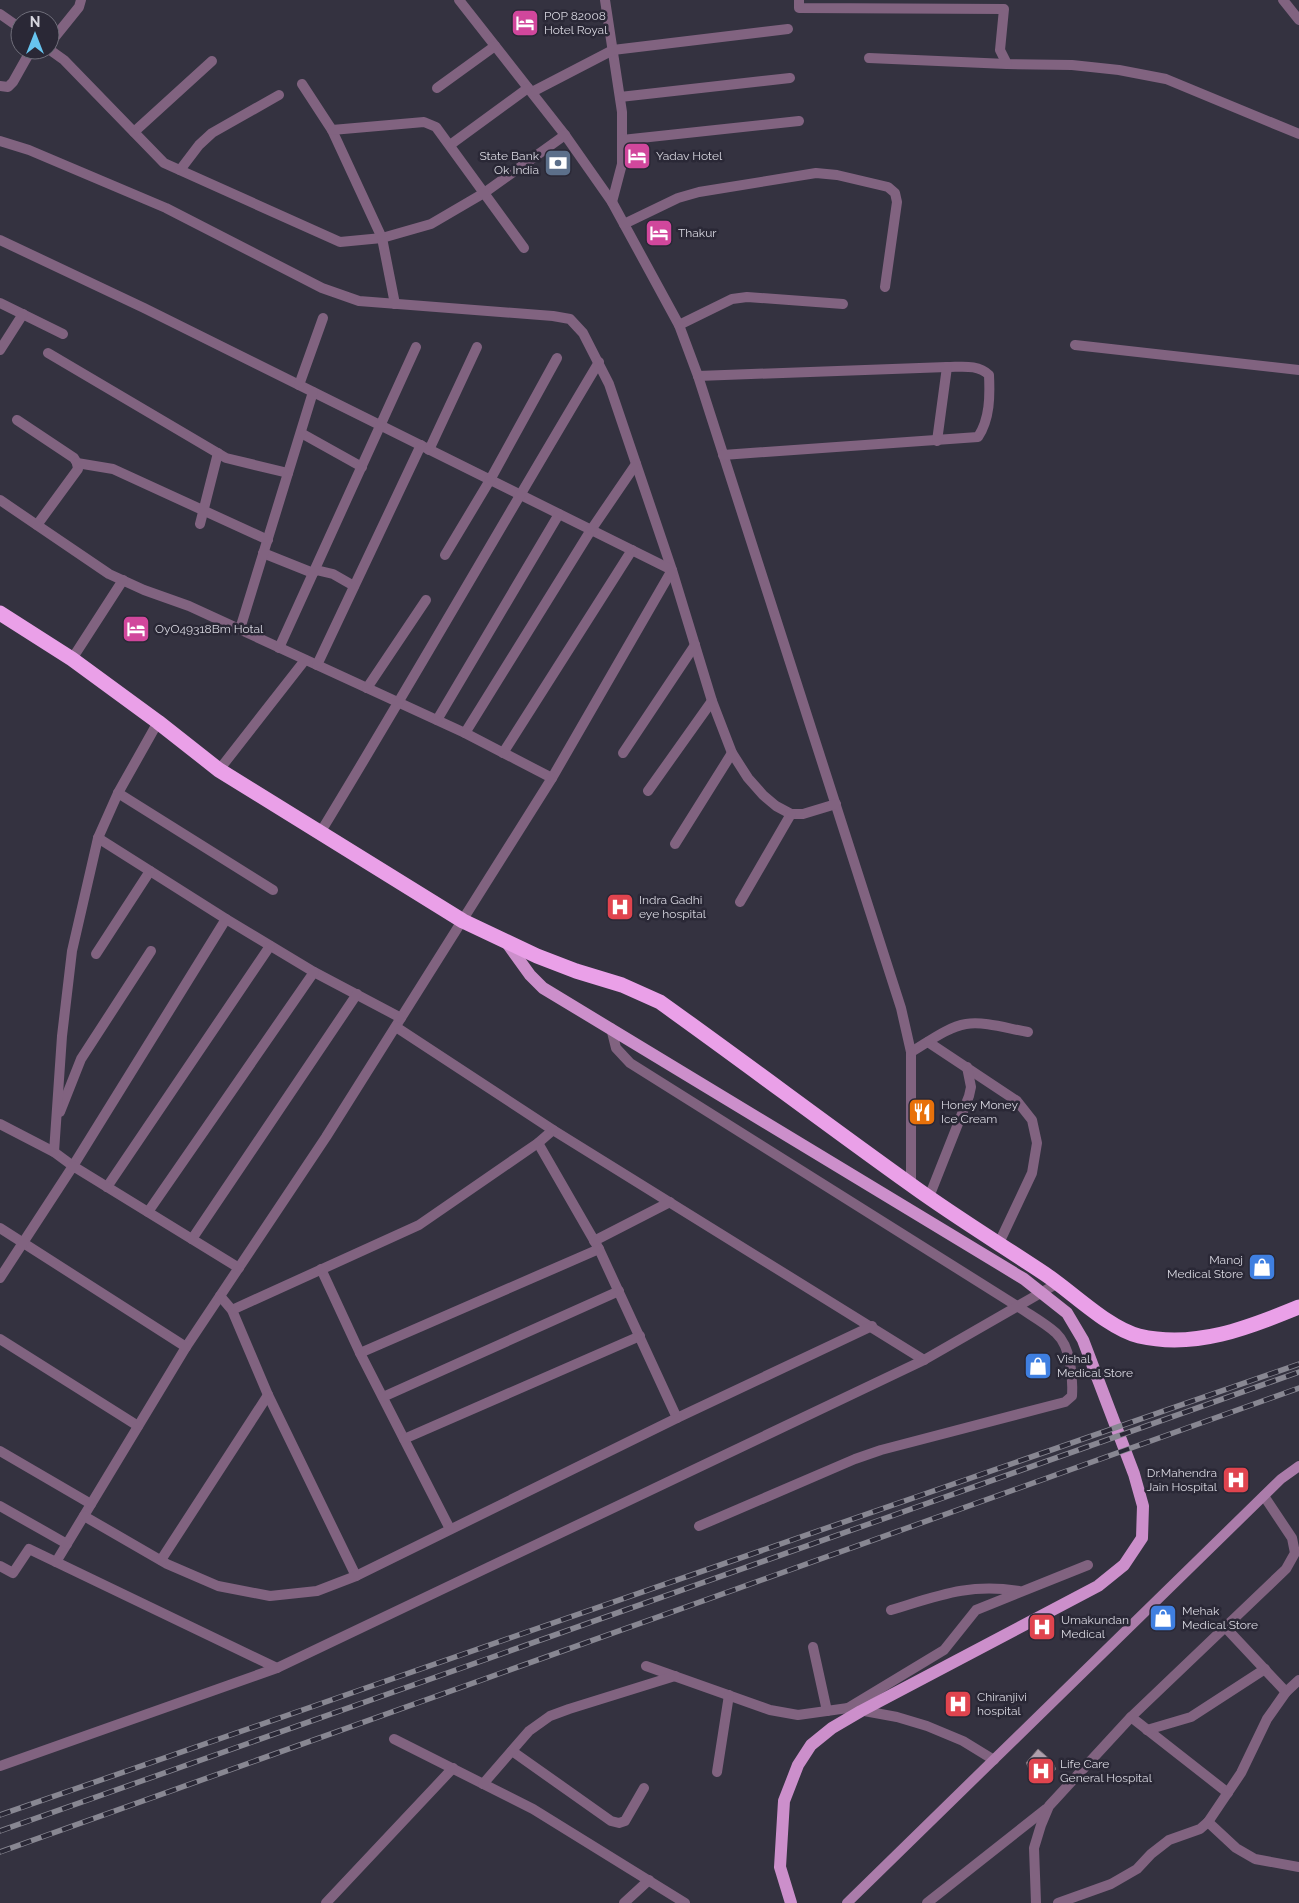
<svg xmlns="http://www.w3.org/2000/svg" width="1299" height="1903" viewBox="0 0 1299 1903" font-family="Raleway,sans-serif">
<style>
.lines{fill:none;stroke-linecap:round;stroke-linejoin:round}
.street{stroke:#816380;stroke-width:10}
.secondary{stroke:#ab7caa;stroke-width:10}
.primary{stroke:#cc8fcb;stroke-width:12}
.highway{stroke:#eaa0e8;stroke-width:15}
.rail-casing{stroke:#888792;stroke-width:5.5}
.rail{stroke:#2a2836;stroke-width:4;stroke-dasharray:11;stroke-linecap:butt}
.wall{fill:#968a94}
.shaded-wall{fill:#7a7078}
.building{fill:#afa0ac;stroke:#7a7078}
.labels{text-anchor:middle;stroke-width:5;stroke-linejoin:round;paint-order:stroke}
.poi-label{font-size:12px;fill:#d7d6df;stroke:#2a2836;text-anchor:start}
</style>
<rect width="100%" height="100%" fill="#343240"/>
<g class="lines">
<g class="street">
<polyline points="459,0 565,135 612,202 679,325 698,376 901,1008 911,1052 911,1185"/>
<polyline points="605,0 622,112 622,164 612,202"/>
<polyline points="799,0 799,8 1004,9 1000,50 1007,64 1072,65 1119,70 1166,79 1299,134"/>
<polyline points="1283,0 1299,20"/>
<polyline points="0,14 20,28"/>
<polyline points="50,43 79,7 81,0"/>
<polyline points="50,50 64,60 164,163 340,242 382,238 431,224 484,193 565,135"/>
<polyline points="869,58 1007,64"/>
<polyline points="302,84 332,130 382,238 395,304"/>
<polyline points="0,86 8,87 13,82 31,50"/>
<polyline points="437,88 495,46"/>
<polyline points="532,92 613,50 788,29"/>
<polyline points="620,97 790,78"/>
<polyline points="332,130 424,122 436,127 524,248"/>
<polyline points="134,132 212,61"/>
<polyline points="622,140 799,121"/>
<polyline points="0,141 29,150 166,208 322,288 359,301 553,316 570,319 583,333 609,384 672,570 712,701 732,753 748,778 763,795 776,806 791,814 803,814 836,804"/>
<polyline points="450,145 528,88"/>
<polyline points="180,170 199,145 212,133 279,95"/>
<polyline points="624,224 678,198 699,192 816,173 837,175 888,187 895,193 897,202 885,287"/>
<polyline points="0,240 144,308 672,570 552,778 326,1137 186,1347 56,1562"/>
<polyline points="0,303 63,334"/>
<polyline points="679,325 732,299 747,297 843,304"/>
<polyline points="1075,345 1299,370"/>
<polyline points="0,350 23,314"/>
<polyline points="48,353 226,458 288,473"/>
<path d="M698,376L947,367C962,367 978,364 989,375C990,396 990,419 978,437L723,455"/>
<polyline points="299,385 323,318"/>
<polyline points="17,420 74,458 77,463 78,469 37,525"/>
<polyline points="301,433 362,467"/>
<polyline points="937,441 947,367"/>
<polyline points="429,450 477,347"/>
<polyline points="77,463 113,469 268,540"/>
<polyline points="0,500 109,574 144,590 189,606 465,733 552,778"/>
<polyline points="200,524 218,453"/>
<polyline points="263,553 313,573 316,570 333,574 354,586"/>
<polyline points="445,555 490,480 557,358"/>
<polyline points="240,629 313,392"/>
<polyline points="279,648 416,347"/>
<polyline points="72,659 123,580"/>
<polyline points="317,665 421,445"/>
<polyline points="367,688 426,600"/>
<polyline points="437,720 559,514"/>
<polyline points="465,733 591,530 636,464"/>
<polyline points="503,753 632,550"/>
<polyline points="623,753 695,645"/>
<polyline points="219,770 305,660"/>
<polyline points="648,791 712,701"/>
<polyline points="118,793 273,890"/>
<path d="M320,833C415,677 505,519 599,362"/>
<polyline points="98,838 226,919 314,972 401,1018"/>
<polyline points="675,844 732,753"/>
<polyline points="740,902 791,814"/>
<polyline points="96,954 150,871"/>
<polyline points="396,1027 553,1130 924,1360"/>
<path d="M611,1028L616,1048L630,1063L1017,1306C1030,1315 1045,1323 1056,1333C1071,1347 1073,1377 1072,1396L1065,1402L881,1450L855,1459L699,1526"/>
<polyline points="928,1042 1017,1101 1032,1120 1037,1143 1032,1173 999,1243"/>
<path d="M911,1052C927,1043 947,1027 966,1024C985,1021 1009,1029 1028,1032"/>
<polyline points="60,1112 81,1059 151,951"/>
<polyline points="0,1124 54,1152 73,1166 226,919"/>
<polyline points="538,1143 599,1249 677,1418 872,1326"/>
<polyline points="54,1152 62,1036 72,951 98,838 118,793 158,722"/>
<polyline points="107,1187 270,946"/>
<polyline points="929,1197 969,1096 971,1087 967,1067"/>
<polyline points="148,1212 314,972"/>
<polyline points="0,1228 186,1347"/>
<polyline points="192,1239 357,994"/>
<polyline points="594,1241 670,1202"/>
<polyline points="321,1269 360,1353 450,1529"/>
<polyline points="0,1278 73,1166 239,1268"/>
<polyline points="220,1296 232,1310 268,1395 356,1576"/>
<polyline points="232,1310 419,1225 538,1143 553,1130"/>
<polyline points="0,1339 138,1426"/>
<polyline points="360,1353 599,1249"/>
<polyline points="383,1397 619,1291"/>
<polyline points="404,1439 640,1336"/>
<polyline points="0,1451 91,1504"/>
<polyline points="0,1506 67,1544"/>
<polyline points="84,1516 167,1564 218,1586 270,1596 317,1591 356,1576 677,1418"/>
<polyline points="161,1560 268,1395"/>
<polyline points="0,1566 13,1573 29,1549 277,1668"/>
<path d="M891,1610C938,1596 968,1583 1019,1591"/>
<polyline points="1225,1627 1286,1692"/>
<polyline points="813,1647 827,1711"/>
<polyline points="646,1666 770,1710 798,1715 848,1708 897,1717 927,1726 963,1741 994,1760"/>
<polyline points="848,1708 944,1650 976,1610 1088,1565"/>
<polyline points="1131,1717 1228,1793"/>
<polyline points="1147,1730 1191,1717 1265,1669"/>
<polyline points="394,1739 533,1809 685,1903"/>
<polyline points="512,1751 611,1821 619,1823 625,1821 644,1788"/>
<polyline points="0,1766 277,1668 924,1360 1058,1283"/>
<polyline points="717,1772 729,1695"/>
<polyline points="483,1784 529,1731 550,1716 569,1709 675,1676"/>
<polyline points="1208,1822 1236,1848 1255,1859 1299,1867"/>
<polyline points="326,1903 453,1768"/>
<polyline points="624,1903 649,1880"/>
<polyline points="927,1903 1046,1809"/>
<polyline points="1036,1903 1034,1848 1041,1825 1049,1806 1131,1717 1286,1569 1295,1553 1292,1538 1264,1496"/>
<polyline points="1058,1903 1111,1884 1137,1869 1151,1854 1169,1840 1200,1829 1208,1822 1241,1773 1267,1719 1286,1692 1299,1680"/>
</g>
<polyline class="secondary" points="847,1903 1281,1479 1299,1466"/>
<polyline class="primary" points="507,943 530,975 543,988 1024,1279 1067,1313 1083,1340 1134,1474 1143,1506 1142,1538 1124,1565 1098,1586 861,1711 832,1728 811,1745 798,1765 784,1801 780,1867 791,1903"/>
<path class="highway" d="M0,613L72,659L158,722L219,770L463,921L537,956L576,971L622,985L660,1002C744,1062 826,1124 910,1184C954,1216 1000,1244 1045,1274C1072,1292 1109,1329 1139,1336C1195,1349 1248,1328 1299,1307"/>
<g class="rail-casing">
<g id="rail">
<polyline points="0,1815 1299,1364"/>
<polyline points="0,1831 1299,1372"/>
<polyline points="0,1852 1299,1388"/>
</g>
</g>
<use href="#rail" class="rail"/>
</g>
<polygon class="wall" points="1053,1762 1056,1769 1044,1784 1029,1771 1026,1763"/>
<polygon class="shaded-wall" points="1053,1762 1056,1769 1044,1784 1041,1776"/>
<polygon class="building" points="1038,1749 1053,1762 1041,1776 1026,1763"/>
<defs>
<g id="hotel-square" transform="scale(1.4375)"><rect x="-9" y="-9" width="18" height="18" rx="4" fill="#d1479c" stroke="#2a2836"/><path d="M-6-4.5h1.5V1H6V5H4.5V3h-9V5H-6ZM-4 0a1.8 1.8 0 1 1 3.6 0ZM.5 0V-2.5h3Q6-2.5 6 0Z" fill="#fff"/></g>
<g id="bank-square" transform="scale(1.4375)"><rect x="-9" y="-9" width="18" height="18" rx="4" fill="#5c6f8a" stroke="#2a2836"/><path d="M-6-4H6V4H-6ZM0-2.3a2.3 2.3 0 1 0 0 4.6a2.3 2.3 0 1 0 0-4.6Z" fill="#fff"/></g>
<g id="hospital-square" transform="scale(1.4375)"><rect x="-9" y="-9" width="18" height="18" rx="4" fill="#e0444e" stroke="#2a2836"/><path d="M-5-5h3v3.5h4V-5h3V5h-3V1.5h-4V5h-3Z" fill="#fff"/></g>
<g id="restaurant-square" transform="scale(1.4375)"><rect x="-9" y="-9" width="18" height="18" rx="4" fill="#e8710a" stroke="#2a2836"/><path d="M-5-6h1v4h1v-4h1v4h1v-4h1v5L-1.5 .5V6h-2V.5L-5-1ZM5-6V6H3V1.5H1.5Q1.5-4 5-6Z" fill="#fff"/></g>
<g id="shop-square" transform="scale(1.4375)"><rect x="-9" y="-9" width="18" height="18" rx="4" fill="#3f7fe0" stroke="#2a2836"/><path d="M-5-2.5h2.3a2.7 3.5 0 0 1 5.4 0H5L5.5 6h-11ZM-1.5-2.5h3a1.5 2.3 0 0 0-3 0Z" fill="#fff"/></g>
</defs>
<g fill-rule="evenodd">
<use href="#hotel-square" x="525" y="23"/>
<use href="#hotel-square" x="637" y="156"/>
<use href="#bank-square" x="558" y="163"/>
<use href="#hotel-square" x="659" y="233"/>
<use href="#hotel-square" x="136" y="629"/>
<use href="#hospital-square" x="620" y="907"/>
<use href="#restaurant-square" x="922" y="1112"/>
<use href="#shop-square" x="1262" y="1267"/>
<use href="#shop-square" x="1038" y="1366"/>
<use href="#hospital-square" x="1236" y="1480"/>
<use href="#shop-square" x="1163" y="1618"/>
<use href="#hospital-square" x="1042" y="1627"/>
<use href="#hospital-square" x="958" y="1704"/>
<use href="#hospital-square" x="1041" y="1771"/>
</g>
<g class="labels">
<g class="poi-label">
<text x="544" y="20">POP 82008<tspan x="544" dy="14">Hotel Royal</tspan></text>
<text x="539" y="160" text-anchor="end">State Bank<tspan x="539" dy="14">Ok India</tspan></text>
<text x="656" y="160">Yadav Hotel</text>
<text x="678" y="237">Thakur</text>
<text x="155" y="633">OyO49318Bm Hotal</text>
<text x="639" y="904">Indra Gadhi<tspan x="639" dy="14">eye hospital</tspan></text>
<text x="941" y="1109">Honey Money<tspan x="941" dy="14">Ice Cream</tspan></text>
<text x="1243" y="1264" text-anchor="end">Manoj<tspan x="1243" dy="14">Medical Store</tspan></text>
<text x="1057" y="1363">Vishal<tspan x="1057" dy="14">Medical Store</tspan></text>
<text x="1217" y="1477" text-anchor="end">Dr.Mahendra<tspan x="1217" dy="14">Jain Hospital</tspan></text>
<text x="1182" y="1615">Mehak<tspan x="1182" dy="14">Medical Store</tspan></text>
<text x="1061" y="1624">Umakundan<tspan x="1061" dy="14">Medical</tspan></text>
<text x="977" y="1701">Chiranjivi<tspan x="977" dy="14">hospital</tspan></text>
<text x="1060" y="1768">Life Care<tspan x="1060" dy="14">General Hospital</tspan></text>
</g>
</g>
<g transform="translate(35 35)"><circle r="24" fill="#2a2836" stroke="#6f6e7a"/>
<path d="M0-4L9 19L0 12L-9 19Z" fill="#67c4ef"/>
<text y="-8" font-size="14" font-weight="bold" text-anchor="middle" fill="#d7d6df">N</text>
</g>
</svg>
